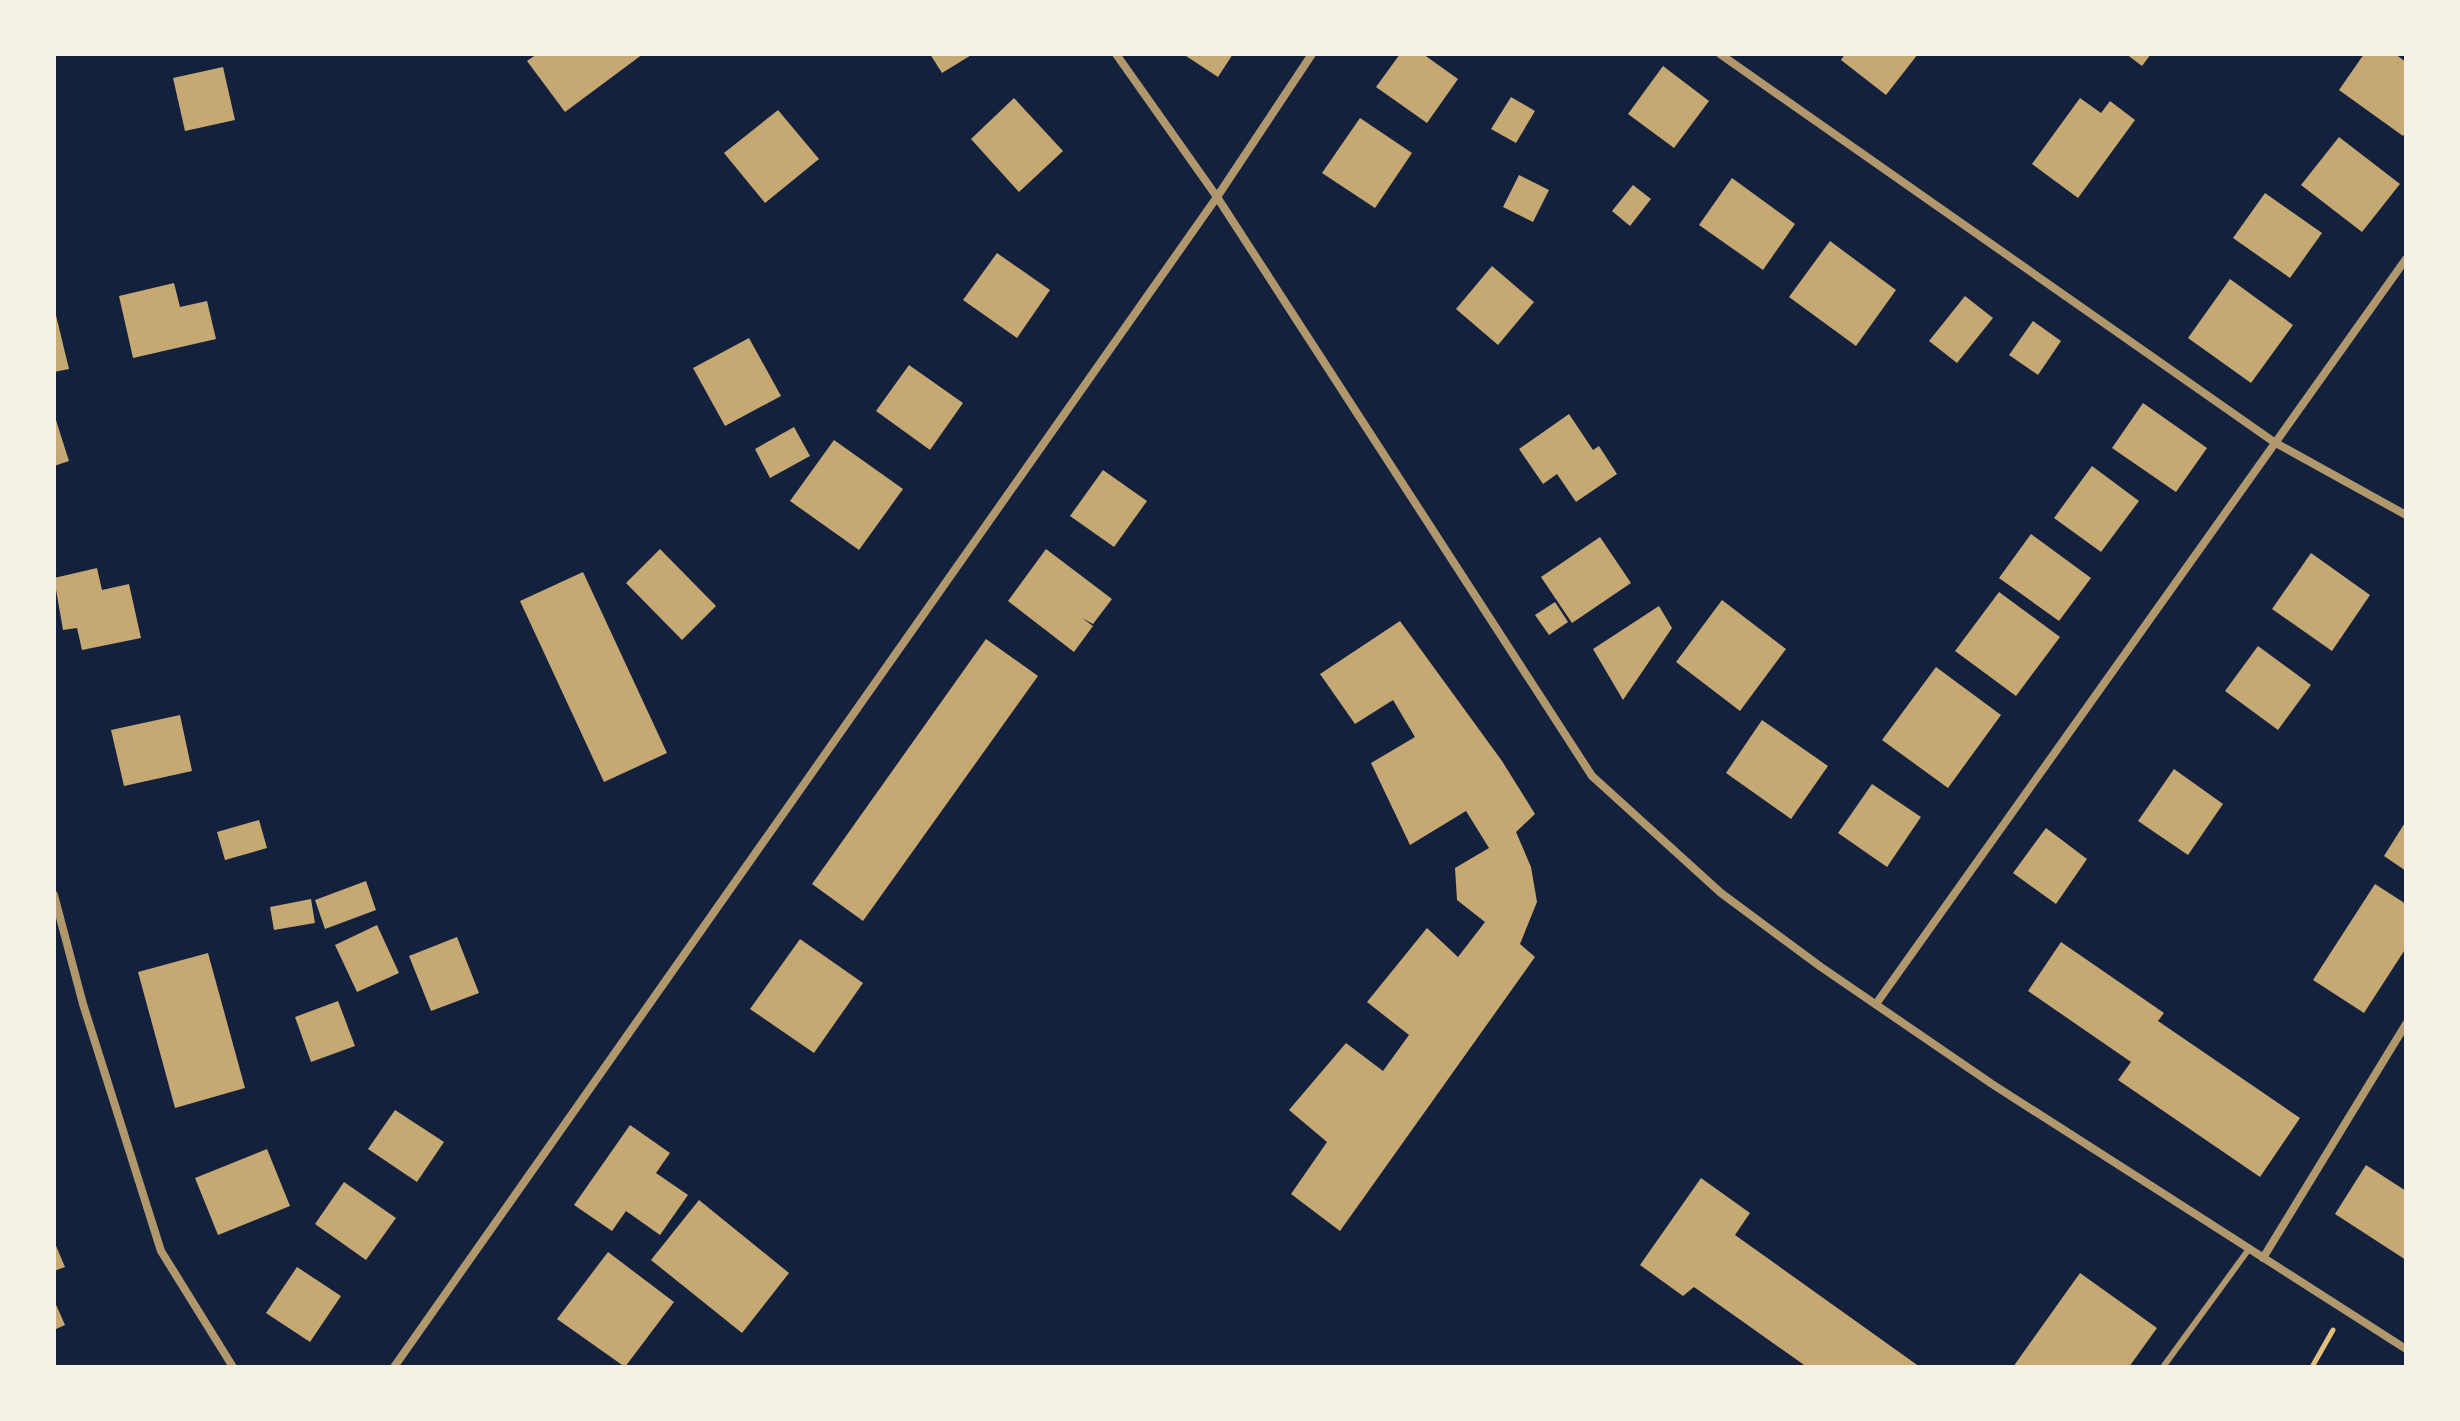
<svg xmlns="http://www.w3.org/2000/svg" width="2460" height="1421" viewBox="0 0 2460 1421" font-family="'Roboto Serif',serif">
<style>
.building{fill:#c6a872}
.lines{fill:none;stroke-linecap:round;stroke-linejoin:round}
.path{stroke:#e5c07b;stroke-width:5}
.service{stroke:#b1986c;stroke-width:6}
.minor{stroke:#b1986c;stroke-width:8}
</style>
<rect width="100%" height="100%" fill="#14213d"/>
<g class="building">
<polygon points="537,54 643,54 565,112 527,61"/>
<polygon points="930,54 973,54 942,73"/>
<polygon points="1183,54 1233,54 1218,77"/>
<polygon points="1400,54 1423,54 1458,79 1427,123 1376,87"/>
<polygon points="1845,54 1918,54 1886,95 1841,60"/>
<polygon points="2126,54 2151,54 2142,66"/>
<polygon points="2364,54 2395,54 2406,62 2406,131 2403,136 2339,90"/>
<polygon points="1663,66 1709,101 1674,148 1628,114"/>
<polygon points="223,67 235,120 185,131 173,78"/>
<polygon points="1511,97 1535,111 1516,143 1491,129"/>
<polygon points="1014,98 1063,151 1019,192 971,139"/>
<polygon points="2080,98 2101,113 2110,101 2135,120 2078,198 2032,164"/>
<polygon points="778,110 819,159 765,203 724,153"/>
<polygon points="1360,118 1412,153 1375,208 1322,173"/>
<polygon points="2339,137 2400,184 2362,232 2301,185"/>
<polygon points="1519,175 1549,190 1533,222 1503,207"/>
<polygon points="1732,178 1795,224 1763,270 1699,225"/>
<polygon points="1633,185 1651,199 1630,226 1612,211"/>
<polygon points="2265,193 2322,233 2290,278 2233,238"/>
<polygon points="1830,241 1896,290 1856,346 1789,297"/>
<polygon points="997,253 1050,290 1017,338 963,300"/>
<polygon points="1492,266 1534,302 1498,345 1456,309"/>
<polygon points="2230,279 2293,325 2251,383 2188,338"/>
<polygon points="174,283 180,307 207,301 216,339 133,358 119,296"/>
<polygon points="1965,296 1993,318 1957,363 1929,341"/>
<polygon points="54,307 69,369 54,372"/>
<polygon points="2033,321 2061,341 2038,375 2009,355"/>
<polygon points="749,338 781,396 725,426 693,368"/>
<polygon points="909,365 963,403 930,450 876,411"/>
<polygon points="2143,403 2207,448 2176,492 2112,448"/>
<polygon points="54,414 69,461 54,466"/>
<polygon points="1569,414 1593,450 1599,446 1617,474 1576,502 1557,474 1543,484 1519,449"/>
<polygon points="794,427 810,456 770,478 755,449"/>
<polygon points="834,440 903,489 859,550 790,501"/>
<polygon points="2092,466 2139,501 2101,552 2054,518"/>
<polygon points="1103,470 1147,501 1114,547 1070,516"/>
<polygon points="2031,534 2091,578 2059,621 1999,578"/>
<polygon points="1600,537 1631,583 1572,623 1541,577"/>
<polygon points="660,549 716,606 682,640 626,583"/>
<polygon points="1046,549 1112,599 1093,624 1082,618 1093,626 1074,652 1008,601"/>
<polygon points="2311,553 2370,595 2332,651 2272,609"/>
<polygon points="97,568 102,590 129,584 141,638 82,650 77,628 63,630 54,578"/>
<polygon points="583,572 667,753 604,782 520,601"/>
<polygon points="1999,592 2060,637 2016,696 1955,651"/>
<polygon points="1722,600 1786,649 1740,711 1676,662"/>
<polygon points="1555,602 1568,622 1549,635 1535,615"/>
<polygon points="1659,606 1672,628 1623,700 1593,649"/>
<polygon points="1400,621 1502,761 1535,814 1516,832 1531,867 1537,902 1520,944 1535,957 1340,1231 1291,1194 1327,1142 1289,1110 1346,1043 1383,1071 1409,1035 1367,1002 1427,928 1458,957 1485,922 1457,900 1455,868 1489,848 1466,811 1410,845 1371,763 1415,737 1393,700 1355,724 1320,674"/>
<polygon points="986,639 1038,676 863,921 812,884"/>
<polygon points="2258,646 2311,685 2278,730 2225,691"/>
<polygon points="1936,667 2001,715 1948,788 1882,740"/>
<polygon points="180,715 192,771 124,786 111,730"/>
<polygon points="1762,720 1828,766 1791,819 1726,773"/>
<polygon points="2174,769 2223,804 2188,855 2138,821"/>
<polygon points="1872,784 1921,817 1887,867 1838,833"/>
<polygon points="259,820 267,848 225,860 217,832"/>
<polygon points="2406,821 2406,871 2384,856"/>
<polygon points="2046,828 2087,859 2056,904 2013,873"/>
<polygon points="366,881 376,910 325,929 315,900"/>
<polygon points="2375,884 2406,904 2406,948 2364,1013 2313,980"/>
<polygon points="311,899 315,923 274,930 270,907"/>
<polygon points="377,925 399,973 357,992 335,945"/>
<polygon points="457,937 479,993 431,1011 409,956"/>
<polygon points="800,939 863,983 814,1053 750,1009"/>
<polygon points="2061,942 2164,1013 2158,1021 2300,1118 2260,1177 2118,1080 2131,1062 2028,991"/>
<polygon points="208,953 245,1088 175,1108 138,972"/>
<polygon points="338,1001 355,1046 311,1062 295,1017"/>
<polygon points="395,1110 444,1142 417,1182 368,1149"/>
<polygon points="630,1125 670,1153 656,1173 688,1195 660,1235 626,1211 612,1231 574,1205"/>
<polygon points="267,1149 290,1206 218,1235 195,1178"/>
<polygon points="2366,1165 2406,1191 2406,1260 2335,1214"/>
<polygon points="1701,1178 1750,1213 1735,1235 1920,1367 1807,1367 1694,1287 1683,1296 1640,1265"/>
<polygon points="344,1182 396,1218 366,1260 315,1224"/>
<polygon points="699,1200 789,1273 742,1333 651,1260"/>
<polygon points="54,1241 65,1267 54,1271"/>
<polygon points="608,1252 674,1302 625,1367 557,1319"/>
<polygon points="297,1267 341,1296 310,1342 266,1313"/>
<polygon points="2080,1273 2157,1328 2129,1367 2013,1367"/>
<polygon points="54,1300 65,1325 54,1330"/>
</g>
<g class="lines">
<polyline class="path" points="2312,1367 2333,1330"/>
<polyline class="service" points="2163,1367 2249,1249"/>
<g class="minor">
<polyline points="1116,54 1217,197 1592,776 1721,893 1821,967 1992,1084 2406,1349"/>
<polyline points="1720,54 2274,442 2406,515"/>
<polyline points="54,895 83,1004 161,1251 233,1367"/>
<polyline points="1876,1004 2406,259"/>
<polyline points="2263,1258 2406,1024"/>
<polyline points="394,1367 1217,197 1312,54"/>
</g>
</g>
<rect width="2460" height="1421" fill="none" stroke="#f6f1e7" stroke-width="112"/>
</svg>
